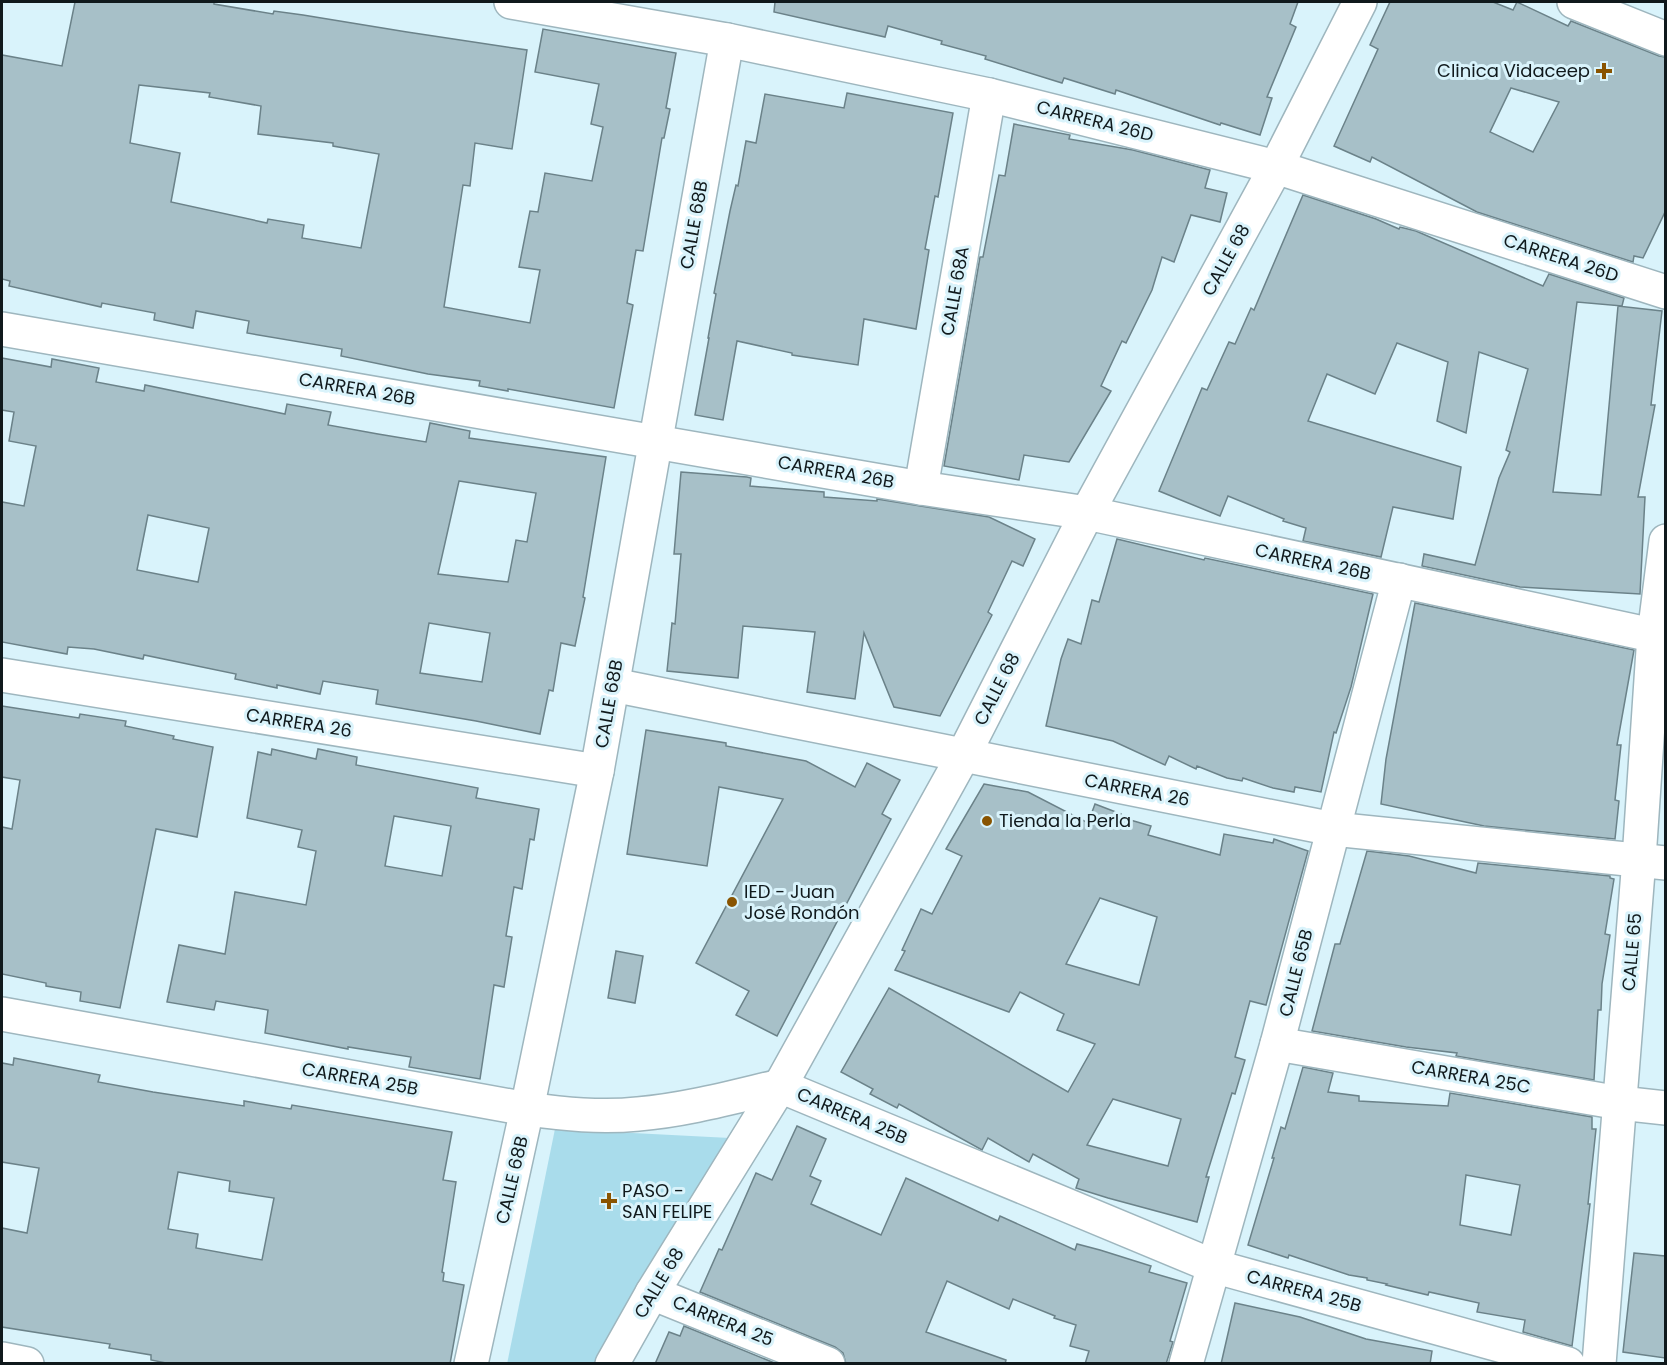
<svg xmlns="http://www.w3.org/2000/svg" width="1667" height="1365" viewBox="0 0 1667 1365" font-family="Poppins,sans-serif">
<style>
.green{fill:#a9dceb}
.building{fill:#a7c0c8;stroke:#6b8289;stroke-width:1.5;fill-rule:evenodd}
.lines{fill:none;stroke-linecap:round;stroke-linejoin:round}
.street-casing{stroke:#9eb6be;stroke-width:36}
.secondary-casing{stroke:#9eb6be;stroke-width:36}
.street{stroke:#fff;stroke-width:33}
.secondary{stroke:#fff;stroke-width:33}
.poi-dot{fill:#895401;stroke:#d9f3fb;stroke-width:2}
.labels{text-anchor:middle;stroke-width:6;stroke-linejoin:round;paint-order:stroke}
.poi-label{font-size:18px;fill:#10191c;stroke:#d9f3fb;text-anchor:start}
.street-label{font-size:18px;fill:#10191c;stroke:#d9f3fb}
</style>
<rect width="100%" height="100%" fill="#d9f3fb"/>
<polygon class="green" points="555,1129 730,1138 597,1363 507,1364"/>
<g class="building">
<path d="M75,2H214V4L273,14L274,11L303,15L407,32L527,50L512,149L475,143L470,186L463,185L444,307L530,323L540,270L519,267L530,211L538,212L545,173L592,181L603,127L591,124L599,84L535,72L543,29L676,53L666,108L670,109L664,138H662L643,251L636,250L627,303L633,305L614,408L508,389V391L479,386L480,381L428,374L341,356L342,349L247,333L249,321L196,311L193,328L154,320L155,313L102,303L101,307L9,286L10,281L2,279V55L62,66ZM139,85L210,93L209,97L261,106L258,134L333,143V146L379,154L361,248L302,238L304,225L268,219L267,223L171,202L180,153L130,143Z"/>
<polygon points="775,2 1298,2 1290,24 1296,27 1267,97 1272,98 1260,135 1221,123 1220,125 1116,90 1115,94 1064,78 1062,83 985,59 986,56 941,44 942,41 888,26 885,37 774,12"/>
<path d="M1390,2H1493L1513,10L1517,2L1568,26L1571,21L1659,56L1665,57V212L1643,258L1634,256L1633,262L1477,212L1372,157L1370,162L1334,146L1378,49L1370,45ZM1511,88L1559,102L1533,152L1490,132Z"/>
<polygon points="847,93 953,113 938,197 935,196 925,249 929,250 916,329 864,319 858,365 792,355 792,353 737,341 723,420 695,415 709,338 708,338 716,294 714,293 730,211 736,185 738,186 746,141 756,143 765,94 844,108"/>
<polygon points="1014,124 1070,135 1069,139 1133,150 1210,170 1205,188 1227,193 1220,222 1191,215 1174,262 1162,257 1152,290 1126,343 1122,341 1101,386 1111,391 1069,462 1024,455 1019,480 944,466 980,257 983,257 999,175 1005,176"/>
<polygon points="1303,195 1376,219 1399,229 1400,227 1416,231 1543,286 1549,274 1624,298 1622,306 1577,302 1553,492 1601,495 1618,306 1662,311 1651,405 1655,405 1638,497 1645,497 1640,594 1520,587 1422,566 1424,554 1475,565 1499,478 1510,452 1506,450 1528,369 1479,352 1466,433 1437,421 1448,362 1397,343 1375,394 1327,374 1308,421 1461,467 1453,519 1393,507 1381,557 1303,541 1306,528 1283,521 1284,519 1228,496 1220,516 1159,491 1202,388 1207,390 1229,342 1235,344 1251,308 1254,310"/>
<path d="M2,358L51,367L52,359L99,368L96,382L144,391L145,385L285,414L287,404L331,412L328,425L378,434L426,442L430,423L470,431L469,438L606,457L583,597L585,598L575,646L561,643L553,691L549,690L540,734L476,721L376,704L378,690L323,681L320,694L277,685V688L235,679L236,674L144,655L143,659L94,649L68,647L67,654L2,642V502L24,506L36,446L9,441L14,412L2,410ZM459,481L536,493L527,542L516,540L508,582L438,574ZM148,515L209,528L198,582L137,570ZM429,623L490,633L482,682L420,673Z"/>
<polygon points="681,472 747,477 751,478 750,486 824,492 824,497 877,501 877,499 989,517 1035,539 1023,566 1012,561 988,612 992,615 940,716 894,707 864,633 855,699 807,692 815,632 743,626 738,678 667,671 672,623 675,624 681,554 674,554"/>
<polygon points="1117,539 1204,560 1205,558 1373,594 1351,687 1336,733 1334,732 1321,792 1295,787 1294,792 1273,788 1243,778 1242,781 1227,778 1197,766 1196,769 1169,756 1165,765 1113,741 1046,726 1061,659 1068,639 1081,644 1092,600 1099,602"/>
<polygon points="1415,603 1634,650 1617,745 1621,745 1615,800 1619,801 1615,839 1484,826 1381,804 1386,759"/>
<polygon points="2,706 79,718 80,714 126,721 125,726 174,736 173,739 213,747 197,837 156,829 120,1008 80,1001 81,992 46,986 46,983 2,974 2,827 12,829 20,780 2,777"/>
<polygon points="646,730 726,743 726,746 806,761 855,787 867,763 900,780 882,814 891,819 777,1036 736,1015 749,991 696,963 783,799 719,787 707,866 627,854"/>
<path d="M272,749L316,759L318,749L357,757L356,765L478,788L476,798L539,809L534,840L530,839L522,889L514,887L506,936L512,937L504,987L494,985L480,1079L409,1067L411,1057L348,1047V1049L265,1033L268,1010L216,1001L214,1010L167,1002L179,945L225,954L235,892L306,905L316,851L298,847L302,830L247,818L258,752L271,755ZM394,816L451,826L442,876L385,866Z"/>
<path d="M984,784L1028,792L1088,823L1095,804L1121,814L1120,817L1151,826L1148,835L1220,855L1224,834L1273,843L1274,839L1308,851L1266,1005L1250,1001L1235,1057L1245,1060L1235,1094L1232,1093L1206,1177H1209L1197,1222L1108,1198L1076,1188L1079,1179L1033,1154L1029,1162L988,1138L982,1150L899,1104L897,1108L870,1094L873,1089L841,1072L889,988L1068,1092L1095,1044L1057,1030L1064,1014L1020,992L1009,1012L895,970L905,951L902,950L921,909L932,914L962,856L946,849ZM1100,898L1157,917L1139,985L1066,964ZM1113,1099L1181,1119L1168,1166L1087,1145Z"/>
<polygon points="1367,851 1409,856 1476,873 1478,863 1610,876 1610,878 1614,879 1605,934 1610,935 1602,984 1601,1010 1598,1010 1594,1080 1456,1056 1457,1053 1406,1047 1312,1031 1335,944 1340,944"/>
<polygon points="616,951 643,956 635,1003 608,998"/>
<path d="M14,1058L100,1075L98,1082L153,1092L244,1106V1101L291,1109L292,1105L452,1132L443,1180L456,1182L442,1272L444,1273L443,1281L464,1285L450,1364H171L151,1360V1355L109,1348L110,1344L2,1327V1228L27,1233L39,1168L2,1162V1063L13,1065ZM178,1172L230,1181L229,1191L274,1198L262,1260L196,1248L198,1234L168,1229Z"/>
<path d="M1303,1067L1333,1073L1328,1092L1359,1096V1101L1448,1106L1450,1093L1592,1117V1129H1596L1588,1204H1590L1572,1346L1523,1332L1525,1320L1477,1312L1479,1303L1429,1292L1428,1295L1386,1285L1387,1284L1367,1280V1278L1349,1275L1289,1255L1288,1258L1248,1245L1274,1158H1272L1281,1127L1285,1129ZM1466,1175L1520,1185L1511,1235L1460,1225Z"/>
<polygon points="797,1126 826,1139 810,1176 821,1181 811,1204 881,1235 906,1178 998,1221 1000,1216 1075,1250 1077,1244 1100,1250 1151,1266 1149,1272 1187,1283 1170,1341 1173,1342 1166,1364 1085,1364 1089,1351 1070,1346 1076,1325 1054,1318 1055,1316 1013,1299 1009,1309 947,1281 926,1332 1006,1360 1005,1364 846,1364 843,1353 835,1347 700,1292 719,1249 722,1250 756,1173 772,1180"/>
<polygon points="1634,1253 1665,1256 1665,1358 1623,1352"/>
<polygon points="1235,1303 1300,1317 1366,1339 1432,1351 1430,1364 1221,1364"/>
<polygon points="684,1326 777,1364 655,1364 669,1332 680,1336"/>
</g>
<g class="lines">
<g class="street-casing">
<g id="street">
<polyline points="511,2 727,40 989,95 1276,167 1666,292"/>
<polyline points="2,329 921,488 1087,513 1666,638"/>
<polyline points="921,488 989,95"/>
<polyline points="2,675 597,771"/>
<polyline points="613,685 1333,829 1666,863"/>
<polyline points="1277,1044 1620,1103 1666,1108"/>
<polyline points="780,1086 1213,1266 1568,1364"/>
<polyline points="652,1293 828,1364"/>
<polyline points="2,1359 27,1364"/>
<polyline points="471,1364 527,1109 597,771 727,40"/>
<polyline points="1186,1364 1277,1044 1399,580"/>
<polyline points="1599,1364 1639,859 1654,635 1666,541"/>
</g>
</g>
<g class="secondary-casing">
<g id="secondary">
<polyline points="1574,2 1666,39"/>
<path d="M2,1014L527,1109C564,1114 601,1118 638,1114C686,1110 733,1097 780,1086"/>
<polyline points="612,1364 652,1293 780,1086 963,756 1087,513 1276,167 1360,2"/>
</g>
</g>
<use href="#street" class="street"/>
<use href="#secondary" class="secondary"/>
</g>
<g class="poi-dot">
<path d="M1601 62h6v6h6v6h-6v6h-6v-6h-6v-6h6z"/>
<circle cx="987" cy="821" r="6"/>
<circle cx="732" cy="902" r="6"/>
<path d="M606 1192h6v6h6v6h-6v6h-6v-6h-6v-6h6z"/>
</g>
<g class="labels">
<g class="poi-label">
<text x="1590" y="77" text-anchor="end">Clinica Vidaceep</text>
<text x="999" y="827">Tienda la Perla</text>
<text x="744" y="898">IED - Juan<tspan x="744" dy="21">José Rondón</tspan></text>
<text x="622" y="1197">PASO -<tspan x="622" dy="21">SAN FELIPE</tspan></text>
</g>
<g class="street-label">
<text transform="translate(1095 121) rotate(14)" y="6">CARRERA 26D</text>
<text transform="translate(694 225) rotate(-80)" y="6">CALLE 68B</text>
<text transform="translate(1561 258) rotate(18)" y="6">CARRERA 26D</text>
<text transform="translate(1226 260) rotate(-61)" y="6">CALLE 68</text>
<text transform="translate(955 291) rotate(-80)" y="6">CALLE 68A</text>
<text transform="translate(357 389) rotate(10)" y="6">CARRERA 26B</text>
<text transform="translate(836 472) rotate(10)" y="6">CARRERA 26B</text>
<text transform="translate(1313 562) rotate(12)" y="6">CARRERA 26B</text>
<text transform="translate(997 689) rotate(-63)" y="6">CALLE 68</text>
<text transform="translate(609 704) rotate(-80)" y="6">CALLE 68B</text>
<text transform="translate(299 723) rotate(9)" y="6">CARRERA 26</text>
<text transform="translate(1137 790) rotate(11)" y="6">CARRERA 26</text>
<text transform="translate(1632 952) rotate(-85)" y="6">CALLE 65</text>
<text transform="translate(1296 973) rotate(-76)" y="6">CALLE 65B</text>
<text transform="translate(1471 1077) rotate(10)" y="6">CARRERA 25C</text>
<text transform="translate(360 1079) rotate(10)" y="6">CARRERA 25B</text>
<text transform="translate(852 1116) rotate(23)" y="6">CARRERA 25B</text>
<text transform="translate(512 1180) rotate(-77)" y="6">CALLE 68B</text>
<text transform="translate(659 1283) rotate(-59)" y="6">CALLE 68</text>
<text transform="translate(1304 1291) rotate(15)" y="6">CARRERA 25B</text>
<text transform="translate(723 1321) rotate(22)" y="6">CARRERA 25</text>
</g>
</g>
<rect width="1667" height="1365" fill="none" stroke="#10191c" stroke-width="6"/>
</svg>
